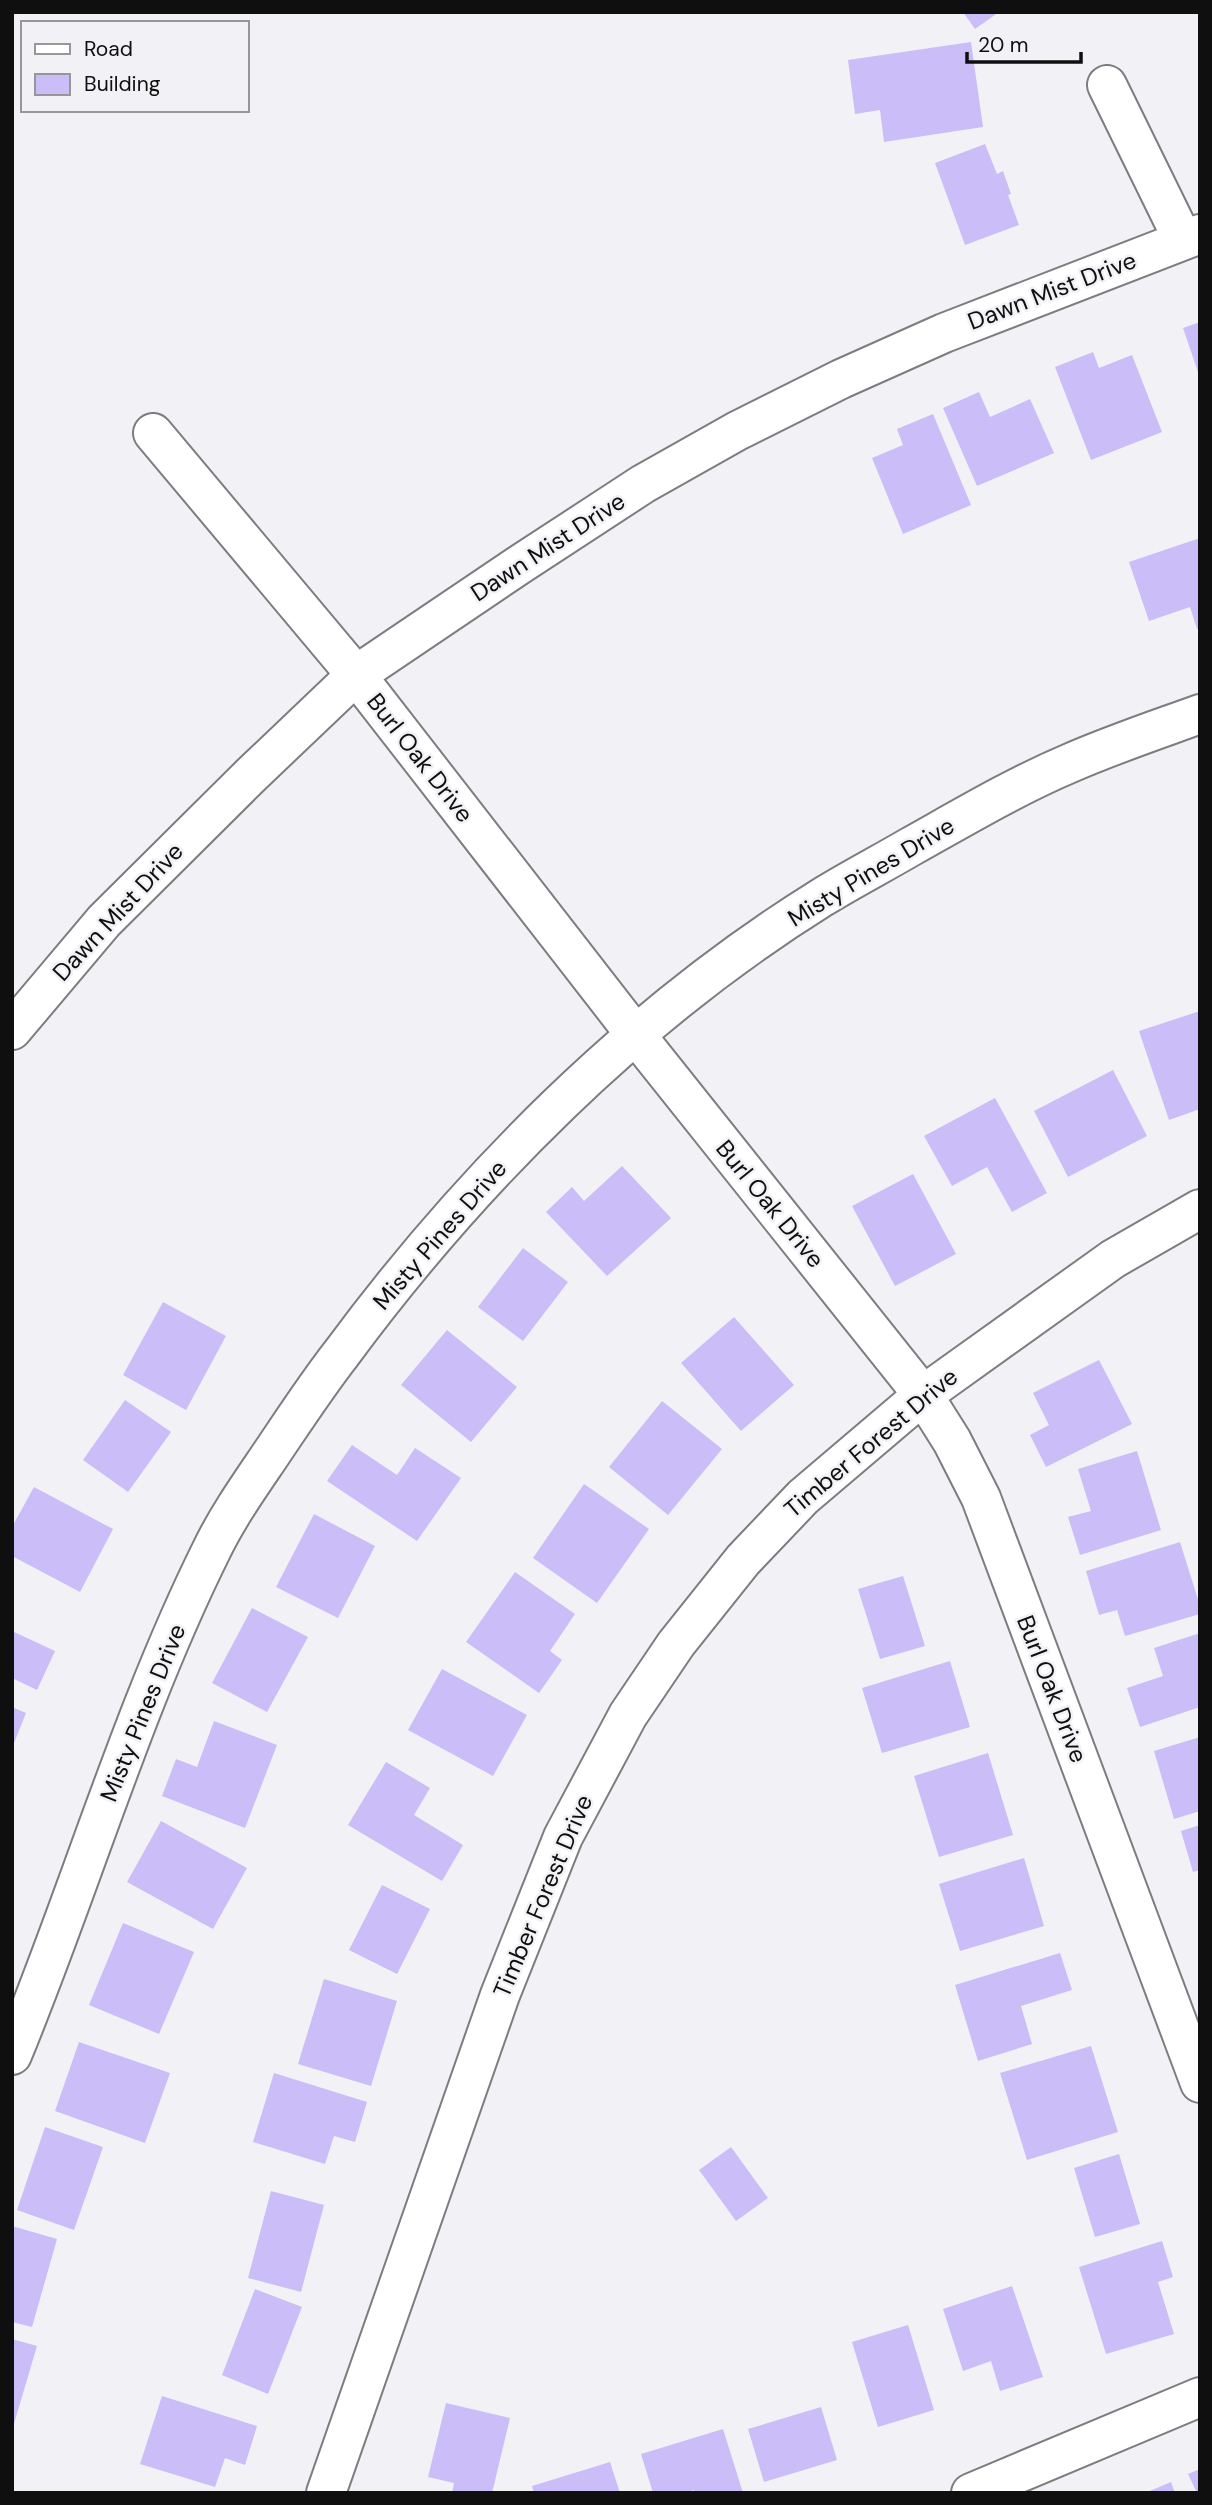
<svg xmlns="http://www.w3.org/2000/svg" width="1212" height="2505" viewBox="0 0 1212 2505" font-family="'DM Sans',sans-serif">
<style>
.building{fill:#cabdf8}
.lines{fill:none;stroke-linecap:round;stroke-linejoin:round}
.minor-casing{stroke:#7d7d81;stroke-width:42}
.minor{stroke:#fff;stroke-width:38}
.labels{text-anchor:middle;stroke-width:5;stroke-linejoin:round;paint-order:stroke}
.street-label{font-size:24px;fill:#0f0f10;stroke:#f2f2f6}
</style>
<rect width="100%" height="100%" fill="#f2f2f6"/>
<g class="building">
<polygon points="963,12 999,12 975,29"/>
<polygon points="971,42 983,127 884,142 880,110 855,114 848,60"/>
<polygon points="985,144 997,174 1003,171 1011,194 1008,195 1019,225 965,245 935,163"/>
<polygon points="1200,322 1200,374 1199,375 1183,328"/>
<polygon points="1093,352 1099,368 1132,355 1162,432 1091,460 1055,367"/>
<polygon points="979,392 990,417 1030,399 1054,453 977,486 943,408"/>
<polygon points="933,414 971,505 903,534 872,458 903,445 897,429"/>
<polygon points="1200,538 1200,629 1197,629 1190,607 1149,621 1129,562"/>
<polygon points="1200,1011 1200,1109 1169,1120 1139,1031"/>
<polygon points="1113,1070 1147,1136 1068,1177 1034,1111"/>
<polygon points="995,1098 1047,1193 1012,1212 987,1167 952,1186 924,1136"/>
<polygon points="622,1166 671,1218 607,1276 546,1212 572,1187 584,1201"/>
<polygon points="913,1174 956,1254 895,1286 852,1206"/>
<polygon points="523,1248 568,1282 523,1341 478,1307"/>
<polygon points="163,1302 226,1336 186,1410 123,1375"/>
<polygon points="734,1317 794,1385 741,1431 681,1363"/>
<polygon points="447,1330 517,1387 471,1442 401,1385"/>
<polygon points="1099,1360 1132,1424 1046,1467 1030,1435 1049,1425 1033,1393"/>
<polygon points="125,1400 171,1432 128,1492 83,1460"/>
<polygon points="662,1401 722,1449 668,1515 609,1467"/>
<polygon points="352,1445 397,1475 415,1448 461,1478 417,1541 327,1481"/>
<polygon points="1137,1451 1161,1530 1080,1555 1068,1517 1091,1511 1078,1469"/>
<polygon points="584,1484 649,1529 597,1603 533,1558"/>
<polygon points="34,1487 113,1529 80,1592 12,1556 12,1527"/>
<polygon points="314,1514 375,1546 338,1618 276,1587"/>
<polygon points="1180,1542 1200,1606 1200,1614 1125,1636 1117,1610 1099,1615 1086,1571"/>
<polygon points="515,1572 575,1614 550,1651 562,1660 539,1693 466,1642"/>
<polygon points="903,1576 925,1646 880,1659 858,1589"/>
<polygon points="252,1608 308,1637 267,1712 212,1683"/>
<polygon points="12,1631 55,1651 37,1690 12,1678"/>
<polygon points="1200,1633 1200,1707 1140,1727 1127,1688 1163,1676 1154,1648"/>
<polygon points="950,1661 970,1727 882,1753 862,1688"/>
<polygon points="442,1669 527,1715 493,1776 408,1730"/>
<polygon points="12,1707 26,1713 12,1748"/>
<polygon points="214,1721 277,1745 245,1828 162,1796 176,1759 197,1767"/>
<polygon points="1200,1737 1200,1811 1174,1819 1154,1751"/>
<polygon points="988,1753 1013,1835 939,1857 914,1776"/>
<polygon points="386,1762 430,1788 414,1815 463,1845 442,1881 348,1825"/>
<polygon points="161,1821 247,1868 213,1929 127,1882"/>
<polygon points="1200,1825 1200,1870 1193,1872 1181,1831"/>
<polygon points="1024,1858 1044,1926 960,1951 939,1884"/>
<polygon points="382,1885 430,1909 397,1974 349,1950"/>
<polygon points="123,1923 194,1952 159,2034 89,2005"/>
<polygon points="1060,1953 1072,1990 1021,2006 1032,2044 978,2061 955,1985"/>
<polygon points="324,1979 397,2001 371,2086 298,2064"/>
<polygon points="79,2042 170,2073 145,2143 55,2111"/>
<polygon points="1091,2046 1118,2132 1027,2160 1000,2073"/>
<polygon points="274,2073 367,2102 355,2142 334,2136 325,2164 253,2142"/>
<polygon points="45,2127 103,2147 74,2230 17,2210"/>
<polygon points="731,2147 768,2198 736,2221 699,2170"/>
<polygon points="1119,2154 1140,2224 1095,2237 1074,2168"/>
<polygon points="271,2191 324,2205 301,2292 248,2278"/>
<polygon points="12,2226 57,2239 32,2327 12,2322"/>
<polygon points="1162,2241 1173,2277 1158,2282 1174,2334 1106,2354 1079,2267"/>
<polygon points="1012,2286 1043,2377 1000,2391 991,2361 963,2371 943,2309"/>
<polygon points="255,2289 302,2307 268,2394 222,2375"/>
<polygon points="908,2325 934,2410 878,2427 852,2342"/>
<polygon points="12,2339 37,2346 13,2427 12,2427"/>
<polygon points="162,2396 257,2426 245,2465 225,2458 215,2487 140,2464"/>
<polygon points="446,2403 510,2418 492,2493 452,2493 454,2483 428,2477"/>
<polygon points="821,2407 837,2460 764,2482 748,2429"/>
<polygon points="723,2429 743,2493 695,2493 694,2490 684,2493 653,2493 641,2454"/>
<polygon points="610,2462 620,2493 534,2493 532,2486"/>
<polygon points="1200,2469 1200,2493 1197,2493 1188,2474"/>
<polygon points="1171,2482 1175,2493 1145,2493"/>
</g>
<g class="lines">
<g class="minor-casing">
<g id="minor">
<polyline points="1107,85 1183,240"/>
<polyline points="153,433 356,675 635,1034 923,1395 952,1441 981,1498 1200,2083"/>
<polyline points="12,1030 104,921 251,775 356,675 519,565 643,484 737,431 841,379 944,333 1200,234"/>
<path d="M12,2055C81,1888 131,1712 212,1549C228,1516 250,1485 271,1454C294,1420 316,1386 341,1354C471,1178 635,1014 821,898C850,880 881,864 910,847C962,818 1014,787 1068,764C1111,745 1156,730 1200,714"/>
<polyline points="326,2493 500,1995 563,1837 628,1715 676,1644 743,1560 803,1497 923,1395 1113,1259 1200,1209"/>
<polyline points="971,2493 1200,2397"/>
</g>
</g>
<use href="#minor" class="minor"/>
</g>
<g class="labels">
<g class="street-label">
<text transform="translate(1052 291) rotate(-21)" y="8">Dawn Mist Drive</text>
<text transform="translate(548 547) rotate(-33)" y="8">Dawn Mist Drive</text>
<text transform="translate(420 758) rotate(52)" y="8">Burl Oak Drive</text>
<text transform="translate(871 872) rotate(-31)" y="8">Misty Pines Drive</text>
<text transform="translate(118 912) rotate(-47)" y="8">Dawn Mist Drive</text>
<text transform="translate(770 1204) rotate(51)" y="8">Burl Oak Drive</text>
<text transform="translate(440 1235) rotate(-49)" y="8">Misty Pines Drive</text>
<text transform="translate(871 1443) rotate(-40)" y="8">Timber Forest Drive</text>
<text transform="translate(1052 1689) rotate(69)" y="8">Burl Oak Drive</text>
<text transform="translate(143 1713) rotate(-68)" y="8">Misty Pines Drive</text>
<text transform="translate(543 1896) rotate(-67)" y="8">Timber Forest Drive</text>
</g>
</g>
<rect width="1212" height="2505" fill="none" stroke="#0f0f10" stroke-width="28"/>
<rect x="21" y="21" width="228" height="91" fill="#f2f2f6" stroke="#97979a" stroke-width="2"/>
<rect x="35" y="44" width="35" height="10" fill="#ffffff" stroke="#97979a" stroke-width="2"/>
<text x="84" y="56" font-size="21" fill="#0f0f10">Road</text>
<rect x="35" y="74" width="35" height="21" fill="#cabdf8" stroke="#97979a" stroke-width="2"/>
<text x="84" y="91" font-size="21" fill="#0f0f10">Building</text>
<path d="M967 52v10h114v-10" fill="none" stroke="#0f0f10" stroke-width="3.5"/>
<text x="978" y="52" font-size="21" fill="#0f0f10" stroke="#f2f2f6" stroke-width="5" paint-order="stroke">20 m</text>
</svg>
